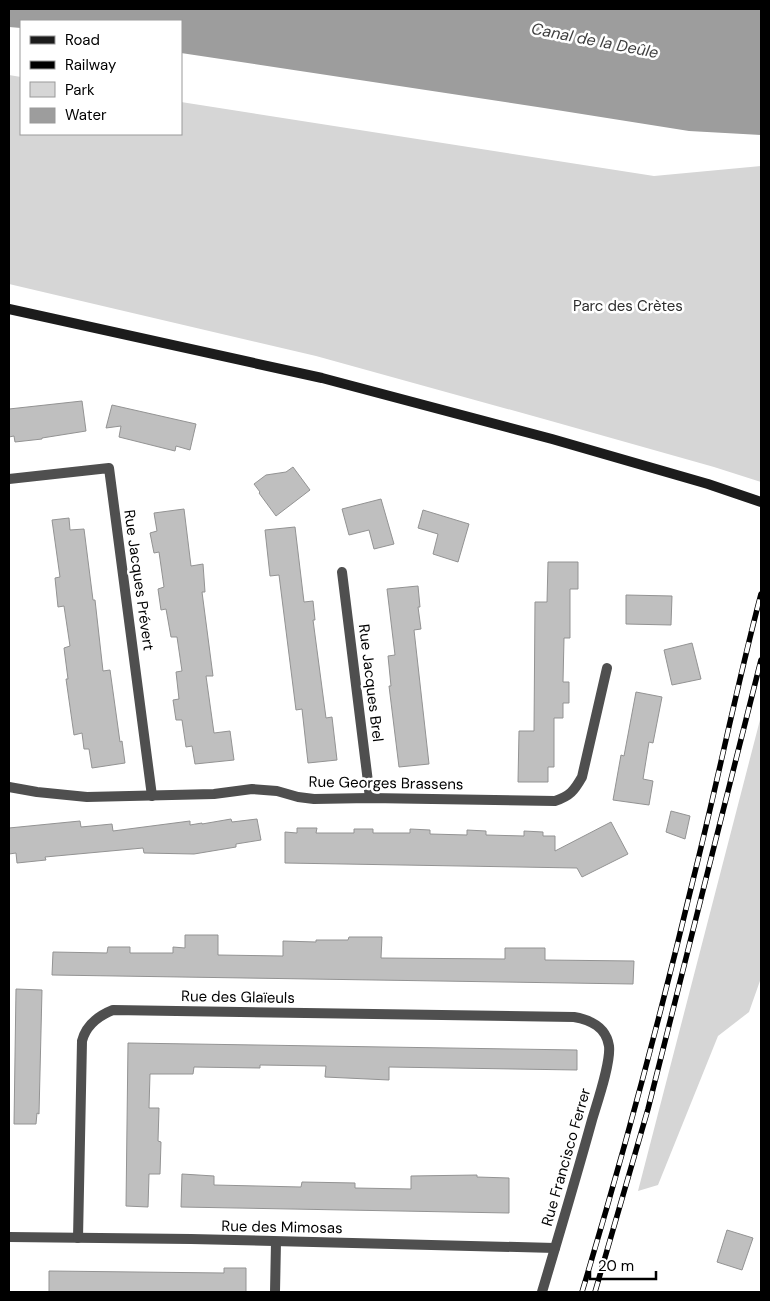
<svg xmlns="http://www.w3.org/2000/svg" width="770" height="1301" viewBox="0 0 770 1301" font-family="'DM Sans',sans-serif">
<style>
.green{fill:#d6d6d6}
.water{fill:#9d9d9d}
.building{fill:#bfbfbf;stroke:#939393}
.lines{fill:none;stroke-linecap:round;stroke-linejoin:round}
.minor{stroke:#4f4f4f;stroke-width:10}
.secondary{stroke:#1c1c1c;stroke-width:10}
.rail-casing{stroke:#000;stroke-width:5.5}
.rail{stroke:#fff;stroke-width:4;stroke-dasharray:11;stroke-linecap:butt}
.labels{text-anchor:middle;stroke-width:5;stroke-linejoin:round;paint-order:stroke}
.park-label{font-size:15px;fill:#2d2d2d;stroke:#fff}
.street-label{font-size:15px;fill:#000;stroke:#fff}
.water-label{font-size:16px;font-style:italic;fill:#3e3e3e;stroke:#fff}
</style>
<rect width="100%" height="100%" fill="#fff"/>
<g class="green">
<polygon points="9,75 21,77 21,134 181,134 181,102 654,176 761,166 761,482 714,467 551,421 316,356 9,284"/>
<polygon points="761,716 761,978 749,1012 718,1036 658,1185 638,1191"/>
</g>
<polygon class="water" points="9,9 761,9 761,135 689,131 544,108 181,53 181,21 21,21 21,28 9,27"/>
<g class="building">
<polygon points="82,401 86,431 42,438 42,439 15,442 14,436 9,437 9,409"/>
<polygon points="112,405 196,424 190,450 176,446 175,451 119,437 121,426 106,428"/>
<polygon points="293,467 310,490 276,516 259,493 260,492 254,484 266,475 286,472"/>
<polygon points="381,499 394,544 374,549 369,530 349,535 342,509"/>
<polygon points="184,509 191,566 203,564 205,592 202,592 213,676 206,676 214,733 230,731 234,760 195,764 192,746 186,747 182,720 176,720 173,700 179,699 176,672 182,671 177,637 171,637 166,609 161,610 158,589 164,587 159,552 154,553 150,533 157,531 154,513"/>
<polygon points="423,510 469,524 458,562 433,554 438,534 418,528"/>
<polygon points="69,518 70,530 84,529 93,600 95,600 103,671 110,670 120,742 122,741 125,763 92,768 89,749 84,749 82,733 74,735 66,679 68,679 64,648 70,646 64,606 58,607 55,578 60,577 52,520"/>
<polygon points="295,527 304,602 313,601 315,620 313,620 326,718 332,717 337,760 308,763 302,709 296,710 279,575 270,576 265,530"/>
<polygon points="548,562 578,562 578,589 570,589 570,638 564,638 563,682 569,682 569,703 563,703 563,718 554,718 554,767 548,767 548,782 518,782 519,731 534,731 535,602 547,602"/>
<polygon points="418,586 420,607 418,607 421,629 414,630 429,764 399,767 389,686 391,686 388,656 395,655 387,589"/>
<polygon points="626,595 672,596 671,625 626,624"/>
<polygon points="692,643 701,679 672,685 664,650"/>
<polygon points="636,692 662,697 653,743 649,742 643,779 653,781 649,805 613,800 621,755 624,756"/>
<polygon points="671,811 690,816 685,839 666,832"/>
<polygon points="231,819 232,822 257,819 261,840 236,844 236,847 194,854 144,853 143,848 45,857 46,860 17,863 16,853 9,854 9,828 80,821 81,827 112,824 113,831 190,821 190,825 202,823 202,824"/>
<polygon points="611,822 628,854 582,877 577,868 285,863 285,832 297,833 297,828 317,828 316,833 354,833 354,829 373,829 373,833 410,833 410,829 430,830 430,834 467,835 467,830 486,831 486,835 524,836 524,831 543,832 543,836 555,836 555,851"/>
<polygon points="185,935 218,935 218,955 283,956 283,941 316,942 316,940 348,940 349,937 382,937 381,958 505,959 505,948 545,948 545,960 634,961 633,984 52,975 53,952 107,953 108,947 130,947 130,953 173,953 173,947 185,948"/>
<polygon points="16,989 42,990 39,1114 37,1113 36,1124 14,1124"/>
<polygon points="128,1043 577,1050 577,1070 389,1067 389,1080 325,1077 326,1066 260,1065 260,1068 194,1067 193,1074 150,1074 149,1108 159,1108 158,1141 161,1142 160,1174 149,1174 148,1207 126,1206"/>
<polygon points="182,1174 214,1176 214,1185 301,1187 302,1182 355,1183 355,1188 411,1189 411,1176 477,1175 477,1177 509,1178 509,1213 181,1207"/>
<polygon points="727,1230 753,1238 742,1270 717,1262"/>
<polygon points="224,1268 246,1268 246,1292 49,1292 49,1271 224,1273"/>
</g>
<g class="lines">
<g class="minor">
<polyline points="9,479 109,468 152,796"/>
<polyline points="342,572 370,798"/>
<path d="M9,787L37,792L87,797L214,794L252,789L277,791L298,797L314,799L370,798L555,801C570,796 574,791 582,777L607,668"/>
<polyline points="9,1237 191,1239 555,1248"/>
<path d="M78,1238L82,1041C86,1025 98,1016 113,1010L574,1017C591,1020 606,1027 609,1046C611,1063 597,1103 592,1120C576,1178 559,1235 542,1292"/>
<polyline points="275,1292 276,1242"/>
</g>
<polyline class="secondary" points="9,309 322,378 552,439 708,484 761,502"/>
<g class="rail-casing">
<g id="rail">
<path d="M582,1292C623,1156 660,1018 693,880C717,785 736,689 761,594"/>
<polyline points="595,1292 648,1109 761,660"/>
</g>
</g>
<use href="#rail" class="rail"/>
</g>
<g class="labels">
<g class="park-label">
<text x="628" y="311">Parc des Crètes</text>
</g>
<g class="street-label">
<text transform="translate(139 580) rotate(82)" y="5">Rue Jacques Prévert</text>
<text transform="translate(371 683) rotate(83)" y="5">Rue Jacques Brel</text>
<text transform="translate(386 783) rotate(1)" y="5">Rue Georges Brassens</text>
<text transform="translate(238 997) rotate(1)" y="5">Rue des Glaïeuls</text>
<text transform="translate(566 1157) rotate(-74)" y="5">Rue Francisco Ferrer</text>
<text transform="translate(282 1227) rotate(1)" y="5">Rue des Mimosas</text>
</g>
<g class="water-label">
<text transform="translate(595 40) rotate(11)" y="6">Canal de la Deûle</text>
</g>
</g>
<rect width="770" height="1301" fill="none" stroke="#000000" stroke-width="20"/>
<rect x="20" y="20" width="162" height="115" fill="#ffffff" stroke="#999999"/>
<rect x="30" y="36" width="25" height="8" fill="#1c1c1c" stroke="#999999"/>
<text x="65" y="45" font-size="15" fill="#000000">Road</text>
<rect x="30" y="61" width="25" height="8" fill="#000000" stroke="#999999"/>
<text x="65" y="70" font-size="15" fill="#000000">Railway</text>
<rect x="30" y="82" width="25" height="15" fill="#d6d6d6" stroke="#999999"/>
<text x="65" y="95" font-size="15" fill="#000000">Park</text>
<rect x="30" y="108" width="25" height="15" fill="#9d9d9d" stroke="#999999"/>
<text x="65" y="120" font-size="15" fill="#000000">Water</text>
<path d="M590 1271v8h66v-8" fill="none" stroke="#000000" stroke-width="2.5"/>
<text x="598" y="1271" font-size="15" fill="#000000" stroke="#ffffff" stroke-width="4" paint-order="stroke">20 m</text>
</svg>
